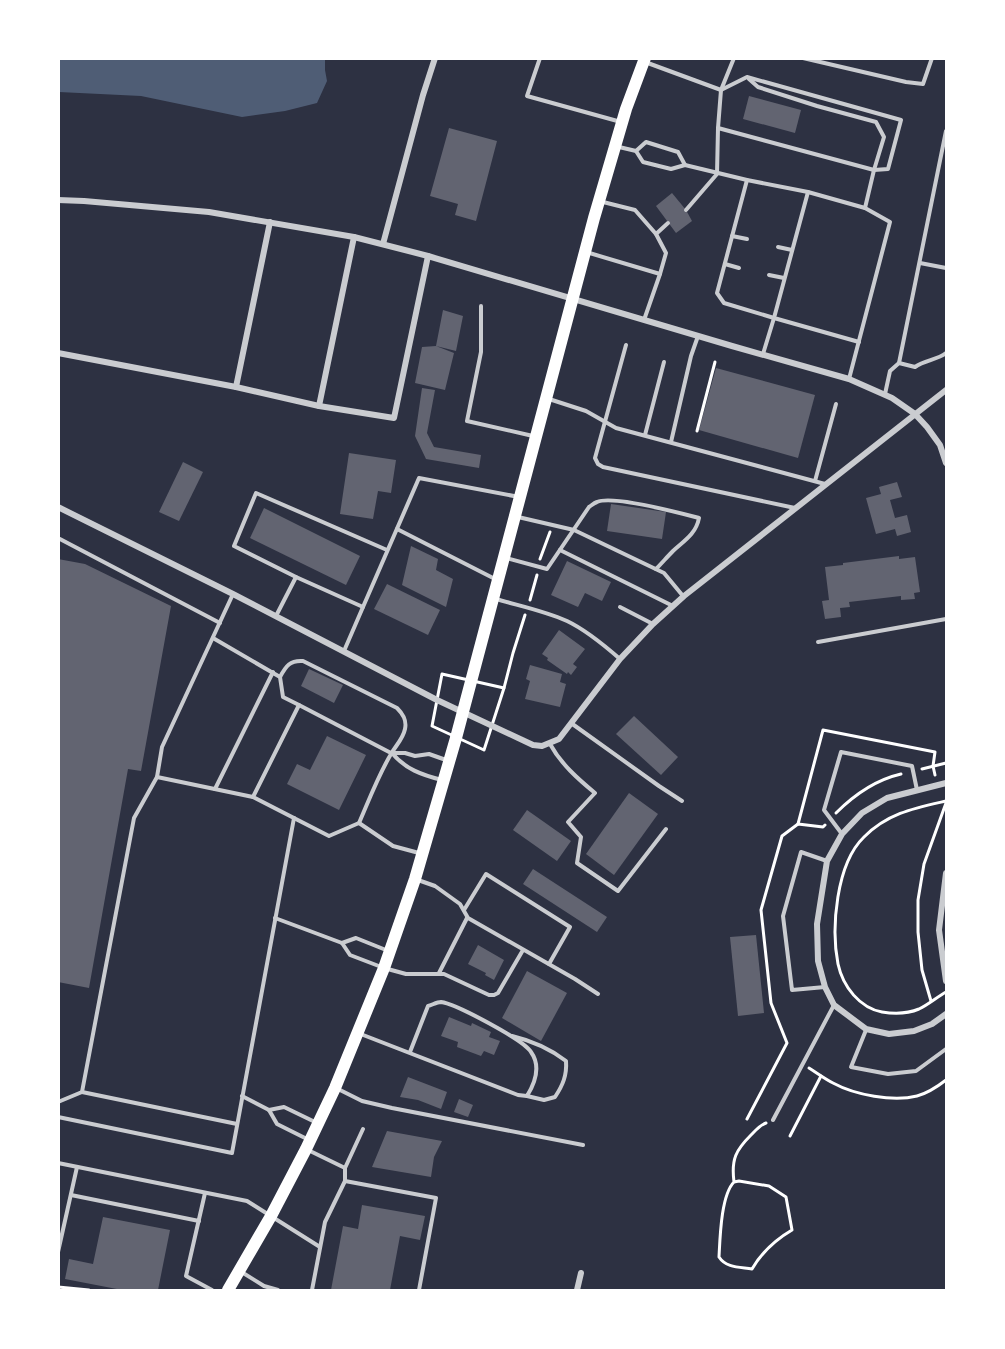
<svg xmlns="http://www.w3.org/2000/svg" width="1005" height="1349" viewBox="0 0 1005 1349" font-family="'DM Sans',sans-serif">
<style>
.water{fill:#4f5d75}
.building{fill:#626471}
.lines{fill:none;stroke-linecap:round;stroke-linejoin:round}
.path{stroke:#fff;stroke-width:3}
.service{stroke:#caccd0;stroke-width:4}
.minor{stroke:#caccd0;stroke-width:6}
.primary{stroke:#fff;stroke-width:12}
</style>
<rect width="100%" height="100%" fill="#2d3142"/>
<polygon class="water" points="59,58 325,59 325,70 327,81 317,103 285,111 242,117 141,96 59,92"/>
<g class="building">
<polygon points="749,96 801,110 795,133 743,119"/>
<polygon points="449,128 497,141 476,221 455,215 458,204 430,196"/>
<polygon points="672,193 686,210 692,221 676,233 656,206"/>
<polygon points="443,310 463,316 456,351 436,346 454,353 445,390 415,383 422,347 436,346"/>
<polygon points="716,368 815,395 798,458 699,430"/>
<polygon points="422,388 435,390 427,433 434,447 481,455 479,468 426,459 415,436"/>
<polygon points="349,453 396,460 391,493 378,491 373,519 340,514"/>
<polygon points="183,462 203,472 179,521 159,512"/>
<polygon points="897,482 902,497 890,500 895,518 907,515 911,532 897,536 895,529 876,534 866,498 881,494 879,487"/>
<polygon points="611,504 666,512 662,539 607,531"/>
<polygon points="264,508 360,556 346,585 250,538"/>
<polygon points="411,546 438,559 436,570 453,579 446,607 402,585"/>
<polygon points="899,556 899,559 915,557 920,592 914,593 915,599 901,600 901,596 849,602 850,607 840,608 841,617 825,619 822,601 829,600 825,567 843,565 843,563"/>
<polygon points="58,559 85,564 171,606 141,771 128,769 89,988 58,982"/>
<polygon points="567,561 611,582 602,601 585,593 578,607 551,595"/>
<polygon points="387,584 440,610 428,635 374,609"/>
<polygon points="559,630 585,649 573,664 577,667 571,675 568,672 567,674 547,660 548,658 542,654"/>
<polygon points="530,665 562,674 560,682 566,684 560,707 525,699 530,681 526,679"/>
<polygon points="309,669 343,685 334,703 301,686"/>
<polygon points="634,716 678,757 661,775 616,734"/>
<polygon points="327,736 366,755 339,810 287,784 297,764 310,770"/>
<polygon points="629,793 658,814 614,875 586,854"/>
<polygon points="527,810 571,841 557,861 513,830"/>
<polygon points="533,869 607,917 597,932 523,884"/>
<polygon points="756,935 764,1013 738,1016 730,937"/>
<polygon points="478,945 504,960 494,980 485,975 486,973 468,964"/>
<polygon points="527,971 567,993 541,1041 502,1018"/>
<polygon points="449,1017 471,1026 472,1023 491,1032 489,1037 500,1041 494,1055 484,1051 481,1056 457,1047 458,1042 441,1036"/>
<polygon points="408,1077 447,1092 441,1109 418,1100 400,1097"/>
<polygon points="459,1099 473,1105 468,1117 454,1112"/>
<polygon points="387,1131 442,1141 434,1157 431,1177 372,1167"/>
<polygon points="362,1205 425,1216 420,1240 400,1236 390,1290 331,1290 343,1226 358,1229"/>
<polygon points="103,1217 170,1230 158,1290 122,1290 65,1279 69,1259 93,1264"/>
</g>
<g class="lines">
<g class="path">
<polyline points="697,431 715,362"/>
<polyline points="540,559 550,532"/>
<polyline points="530,600 537,575"/>
<polygon points="442,674 504,688 484,750 432,726"/>
<polyline points="504,688 513,653 525,615"/>
<polyline points="922,769 946,763"/>
<path d="M836,813C854,795 875,780 901,774"/>
<polyline points="798,824 823,730 935,752 933,766 935,775"/>
<path d="M946,992C937,997 928,1005 919,1009C907,1014 894,1014 882,1012C860,1008 843,987 838,964C831,928 836,864 864,837C888,813 915,808 946,801"/>
<polyline points="931,1001 922,970 918,932 918,900 924,864 946,803"/>
<path d="M809,1068C817,1073 825,1079 833,1083C855,1095 893,1102 917,1096C928,1093 937,1087 946,1080"/>
<polyline points="747,1119 787,1043 771,1003 761,910 782,836 798,824 823,827 825,825"/>
<polyline points="790,1136 821,1076"/>
<path d="M734,1182L739,1181L769,1186L786,1197L792,1230C775,1240 762,1252 752,1269C740,1267 726,1268 719,1257C720,1238 721,1195 734,1182C731,1159 736,1150 751,1135C756,1130 760,1125 766,1123"/>
<polyline points="58,1287 89,1290"/>
</g>
<g class="service">
<polyline points="540,58 527,96 621,122"/>
<polyline points="803,58 906,82 923,84 932,58"/>
<polyline points="645,62 721,90 747,77 901,120 888,169 874,170 718,128"/>
<polyline points="749,79 758,87 817,106 876,122 884,137 874,170 865,208 890,222 849,379"/>
<polyline points="619,147 636,151 643,162 671,169 685,165 747,180 808,192 865,208"/>
<polyline points="636,151 646,142 678,152 685,165"/>
<polyline points="747,180 717,293 724,303 774,318 763,354"/>
<polyline points="808,192 774,318 859,342"/>
<polyline points="603,202 635,210 656,234 666,253 660,274"/>
<polyline points="686,210 717,174 718,128 721,90 734,58"/>
<polyline points="656,234 668,223"/>
<polyline points="732,236 747,239"/>
<polyline points="778,247 792,250"/>
<polyline points="586,252 660,274 644,320"/>
<polyline points="920,263 946,268"/>
<polyline points="725,264 739,268"/>
<polyline points="769,275 784,278"/>
<polyline points="481,306 481,352 467,421 533,436"/>
<polyline points="626,345 595,458 598,464 603,467 795,508"/>
<path d="M899,363L915,367C925,360 937,360 946,353"/>
<polyline points="885,394 890,371 899,363 946,131"/>
<polyline points="549,399 586,411 616,428 825,484"/>
<polyline points="645,435 664,362"/>
<polyline points="671,442 691,356 698,336"/>
<polyline points="815,481 836,404"/>
<polyline points="518,517 574,530 664,573 683,596"/>
<polyline points="397,529 497,580"/>
<polyline points="58,538 220,623"/>
<polyline points="560,550 673,606"/>
<path d="M506,558L547,569L589,507C592,505 594,503 597,502C613,495 680,513 699,518C696,534 684,541 673,551C667,557 662,563 656,569"/>
<polyline points="296,577 234,546 256,493 387,550"/>
<path d="M496,599C520,606 545,611 567,621C586,630 604,645 620,659"/>
<polyline points="620,607 653,624"/>
<polyline points="276,616 296,577 363,607 419,478 519,497"/>
<polyline points="213,638 280,677 283,697 299,705"/>
<polyline points="818,642 946,619"/>
<polyline points="344,651 363,607"/>
<path d="M280,677C286,666 290,660 303,661L397,708C403,714 407,720 405,729C403,739 396,745 391,754C378,776 369,800 359,823L329,836L253,797L299,705L391,753H405L415,756L429,754L446,760"/>
<polyline points="571,723 659,786 682,801"/>
<path d="M550,744C561,764 578,779 595,793L568,822L581,837L577,863L618,891L666,829"/>
<path d="M392,753C405,769 422,775 442,780"/>
<polyline points="157,777 253,797"/>
<polyline points="215,789 273,672"/>
<polyline points="359,823 393,846 419,853"/>
<polyline points="842,834 824,810 841,752 912,766 917,790"/>
<polyline points="418,880 435,886 460,904 468,918 575,979 598,994"/>
<polyline points="464,910 486,874 570,927 549,964"/>
<polyline points="275,918 342,943 350,955 384,968 406,974 444,974 489,995 494,995 498,993 523,950"/>
<polyline points="342,943 356,938 386,950"/>
<polyline points="439,973 467,918"/>
<polyline points="825,987 792,990 783,916 801,852 827,861"/>
<polyline points="866,1030 851,1067 888,1074 916,1071 946,1049"/>
<path d="M358,1033L518,1095L527,1096C535,1083 541,1066 531,1052C524,1040 456,1004 441,1002C437,1002 432,1005 428,1006L410,1052"/>
<path d="M512,1036C533,1041 549,1048 566,1061C567,1075 563,1085 555,1097L544,1100L527,1096"/>
<polyline points="336,1088 362,1101 392,1108 583,1145"/>
<polyline points="82,1092 237,1124"/>
<polyline points="242,1096 269,1110 277,1124 307,1139"/>
<polyline points="58,1102 82,1092 134,818 157,777 162,747 233,594"/>
<polyline points="269,1110 284,1107 315,1122"/>
<polyline points="58,1117 232,1153 294,818"/>
<polyline points="773,1120 834,1005"/>
<polyline points="308,1150 345,1168"/>
<polyline points="58,1163 247,1201 320,1247"/>
<polyline points="345,1181 436,1198 419,1290"/>
<polyline points="205,1193 186,1276 212,1290"/>
<polyline points="71,1195 199,1221"/>
<polyline points="58,1252 77,1167"/>
<polyline points="240,1271 264,1286 278,1290"/>
<polyline points="312,1290 325,1222 345,1181 345,1168 363,1129"/>
</g>
<g class="minor">
<polyline points="58,200 84,201 209,212 354,237 428,256 732,346 849,379 892,398 915,414 927,427 940,445 946,463"/>
<polyline points="383,244 423,95 435,58"/>
<polyline points="58,353 236,387 319,406 394,418 428,256"/>
<polyline points="236,387 270,222"/>
<polyline points="319,406 354,237"/>
<polyline points="58,507 233,594 437,700 533,745 542,746 559,739 620,659 653,624 684,596 946,390"/>
<polyline points="946,783 887,798 862,813 842,834 827,861 817,924 818,961 825,987 834,1005 866,1029 889,1034 914,1031 932,1024 946,1014"/>
<polyline points="946,873 939,930 946,981"/>
<polyline points="577,1290 581,1273"/>
</g>
<polyline class="primary" points="228,1290 271,1216 306,1149 335,1088 384,968 415,879 456,738 594,218 626,109 645,58"/>
</g>
<rect width="1005" height="1349" fill="none" stroke="#ffffff" stroke-width="120"/>
</svg>
